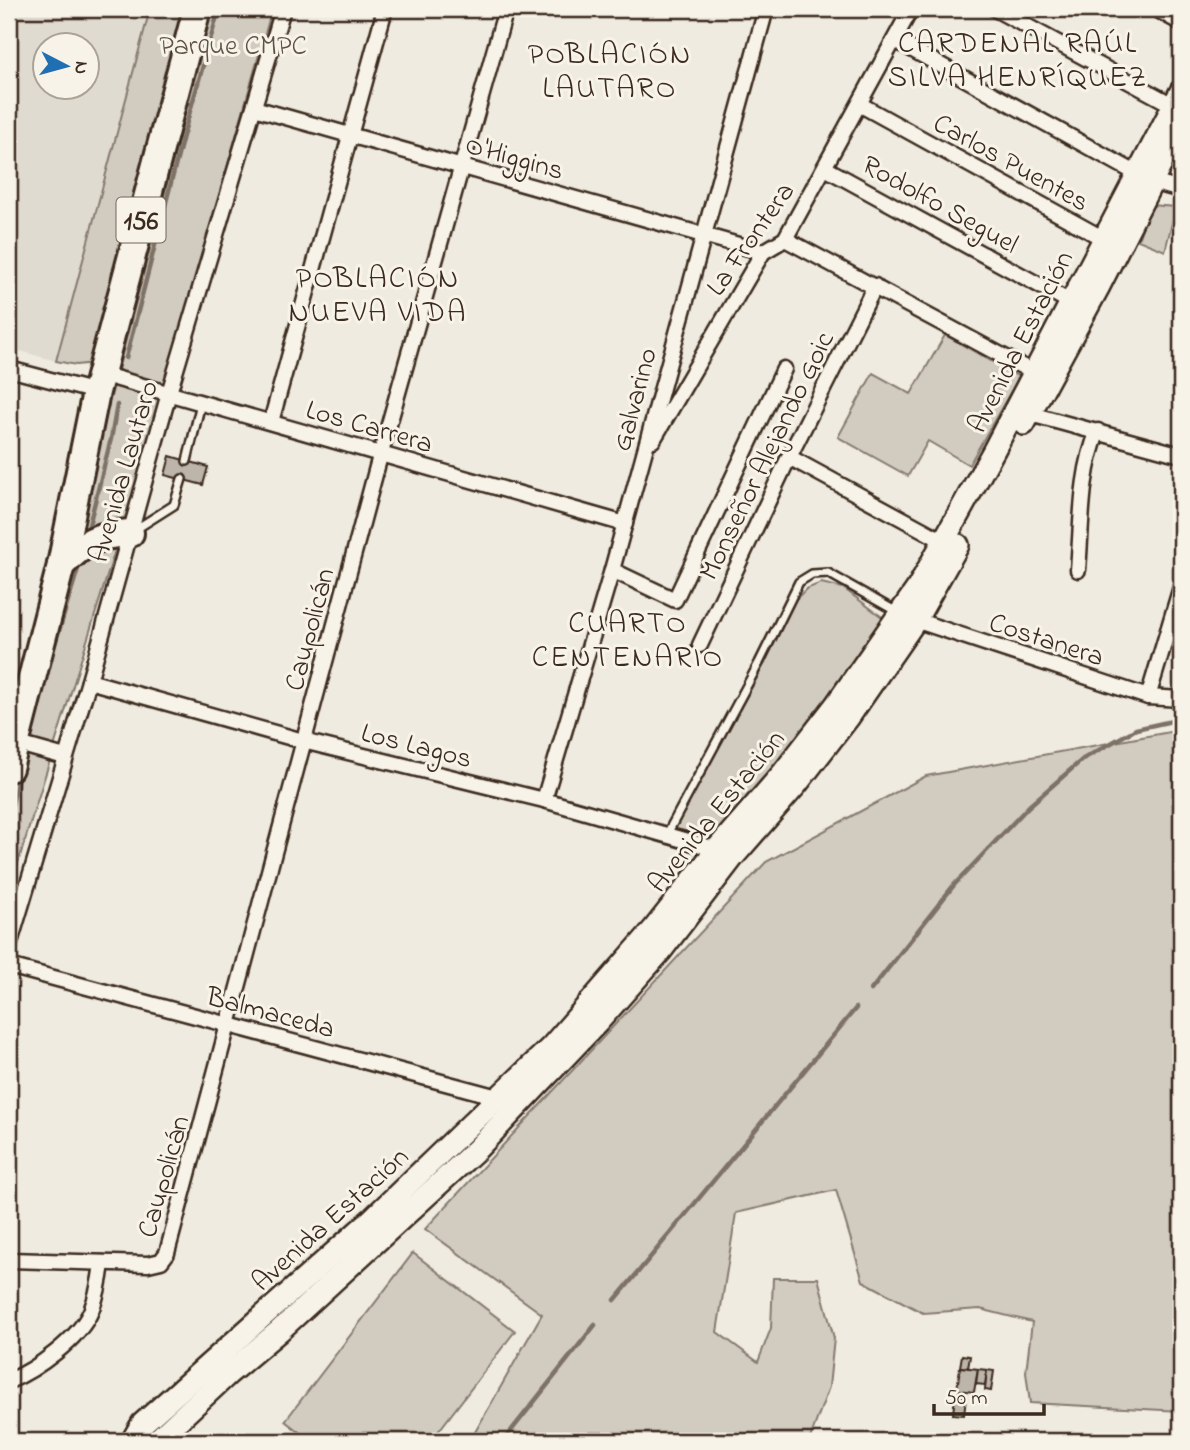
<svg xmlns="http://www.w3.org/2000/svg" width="1190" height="1450" viewBox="0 0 1190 1450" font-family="'Indie Flower',sans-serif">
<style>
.built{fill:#e0dbd0;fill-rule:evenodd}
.green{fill:#d1cbc0;stroke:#867a6f;stroke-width:2}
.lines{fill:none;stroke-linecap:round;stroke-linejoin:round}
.stream{stroke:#7e7266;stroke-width:4.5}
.building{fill:#bdb5aa;stroke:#3b2a1e;stroke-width:2}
.lane-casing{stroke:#3b2a1e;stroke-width:12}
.street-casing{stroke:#3b2a1e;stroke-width:19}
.secondary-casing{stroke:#3b2a1e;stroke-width:26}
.highway-casing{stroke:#3b2a1e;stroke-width:32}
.lane{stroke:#f7f3e8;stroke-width:7}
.street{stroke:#f7f3e8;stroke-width:14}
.secondary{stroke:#f7f3e8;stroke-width:21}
.highway{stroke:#f7f3e8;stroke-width:26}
.labels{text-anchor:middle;stroke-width:6;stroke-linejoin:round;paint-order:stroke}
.shield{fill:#f7f3e8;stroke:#73665b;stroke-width:2}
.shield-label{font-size:26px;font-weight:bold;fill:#3b2a1e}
.park-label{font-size:28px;fill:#605246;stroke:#f7f3e8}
.street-label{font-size:28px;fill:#3b2a1e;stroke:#f7f3e8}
.neighbourhood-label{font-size:30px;letter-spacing:2px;fill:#3b2a1e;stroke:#f7f3e8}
</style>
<rect width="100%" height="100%" fill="#efebe0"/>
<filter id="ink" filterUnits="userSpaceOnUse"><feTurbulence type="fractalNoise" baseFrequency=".0143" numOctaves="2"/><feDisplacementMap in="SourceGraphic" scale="14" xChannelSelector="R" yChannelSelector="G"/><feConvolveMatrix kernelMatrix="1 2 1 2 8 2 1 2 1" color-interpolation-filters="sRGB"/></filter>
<g filter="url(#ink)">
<path class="built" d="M9,9H150L56,361L9,348ZM46,46H88V88H46Z"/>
<g class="green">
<polygon points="150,9 188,9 94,363 76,365 56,361"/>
<polygon points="213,9 272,9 157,415 9,892 9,784"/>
<polygon points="1150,205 1176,207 1165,251 1138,240"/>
<polygon points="945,335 1019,377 969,465 928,441 908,476 838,437 873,373 911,394"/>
<polygon points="821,583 843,588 882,617 877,633 843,684 717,837 674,829 764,665 795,600 806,589"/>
<polygon points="1181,730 1181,1411 1030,1403 1026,1372 1032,1322 980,1309 923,1313 863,1281 836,1190 736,1213 717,1332 758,1362 771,1328 773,1278 818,1278 834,1338 829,1387 809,1441 470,1441 542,1314 425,1229 766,862 926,776"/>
<polygon points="413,1253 515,1331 431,1441 311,1441 285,1421"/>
</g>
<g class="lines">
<g class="stream">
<polyline points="126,358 183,136 219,9"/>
<polyline points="88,529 111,439 117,405"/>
<polyline points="50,660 80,562"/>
<polyline points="9,819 17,782"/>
<polyline points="871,990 954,885 1029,806 1083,759 1136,729 1181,719"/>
<polyline points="615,1300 856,1008"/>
<polyline points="503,1441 595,1325"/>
</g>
</g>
<g class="building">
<polygon points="170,456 208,467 203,485 165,475"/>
<polygon points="962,1355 970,1356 968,1368 960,1367"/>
<polygon points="960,1367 978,1369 974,1392 957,1390"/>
<polygon points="978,1369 987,1370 985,1385 976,1384"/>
<polygon points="987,1370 994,1371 991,1391 985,1390"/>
<polygon points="955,1396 966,1397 964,1415 953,1414"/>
</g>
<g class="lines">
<g class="lane-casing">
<g id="lane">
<polyline points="187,461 201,403"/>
<polyline points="133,531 174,505 182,479"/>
<polyline points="667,834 759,663 799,582 812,574 828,573 899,613"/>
</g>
</g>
<g class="street-casing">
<g id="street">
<polyline points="995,9 1180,109"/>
<polyline points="1156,9 1181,23"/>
<polyline points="895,40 1152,182 1181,190"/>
<polyline points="861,105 1104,239"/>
<polyline points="254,108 763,252"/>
<polyline points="825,168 1070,302"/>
<polyline points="785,239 1040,376"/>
<polyline points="9,369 96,392"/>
<polyline points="101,374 625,524"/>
<polyline points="1023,412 1181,455"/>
<polyline points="271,422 385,9"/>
<polyline points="653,440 763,252 785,239 911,9"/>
<polyline points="789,457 949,544"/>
<polyline points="612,570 675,600 784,369"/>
<path d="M1078,570C1082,523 1080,474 1098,431"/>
<polyline points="909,618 1148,697 1181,699"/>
<polyline points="700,645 789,457 875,286"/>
<polyline points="89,681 303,741 544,800 722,851"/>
<polyline points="1148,697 1181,587"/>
<polyline points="15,743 65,757"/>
<polyline points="544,800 612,570 766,9"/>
<polyline points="9,946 89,681 169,393 283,9"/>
<polyline points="9,966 505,1099"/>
<polyline points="9,1260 148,1264 161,1261 167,1253 377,467 506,9"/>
<path d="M9,1381C36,1370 79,1339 91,1311C97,1296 100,1280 102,1263"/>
</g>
</g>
<g class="secondary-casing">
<g id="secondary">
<polyline points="1024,424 1098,288 1181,125"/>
<polyline points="132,1441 142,1424 372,1219 552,1046 653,930 717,849 783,773 835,706 917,589 994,450 1181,91"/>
<polyline points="156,1441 228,1374 279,1331 476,1150 598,1022 660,952 733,857 796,785 848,718 915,621 958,545"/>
</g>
</g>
<g class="highway-casing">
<g id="highway">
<path d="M61,565C84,543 97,534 130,533"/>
<polyline points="9,768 61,565 96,392 197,9"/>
</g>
</g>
<use href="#lane" class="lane"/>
<use href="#street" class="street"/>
<use href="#secondary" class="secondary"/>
<use href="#highway" class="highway"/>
</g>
</g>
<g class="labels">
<rect class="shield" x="116.5" y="197.5" width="49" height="45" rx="5"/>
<g class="shield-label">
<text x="141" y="229">156</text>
</g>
<g class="park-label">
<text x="233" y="54">Parque CMPC</text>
</g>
<g class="street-label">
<text transform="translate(515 156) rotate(16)" y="10">O'Higgins</text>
<text transform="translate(1012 161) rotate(29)" y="10">Carlos Puentes</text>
<text transform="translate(941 203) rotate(29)" y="10">Rodolfo Seguel</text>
<text transform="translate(749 238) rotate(-55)" y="10">La Frontera</text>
<text transform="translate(1019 341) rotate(-63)" y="10">Avenida Estación</text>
<text transform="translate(633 399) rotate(-75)" y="10">Galvarino</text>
<text transform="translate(370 425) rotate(16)" y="10">Los Carrera</text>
<text transform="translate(765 455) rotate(-64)" y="10">Monseñor Alejando Goic</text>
<text transform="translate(122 471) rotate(-74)" y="10">Avenida Lautaro</text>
<text transform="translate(308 629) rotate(-75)" y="10">Caupolicán</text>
<text transform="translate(1047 638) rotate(18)" y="10">Costanera</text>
<text transform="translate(417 744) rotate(14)" y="10">Los Lagos</text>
<text transform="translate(715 810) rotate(-51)" y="10">Avenida Estación</text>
<text transform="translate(271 1011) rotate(15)" y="10">Balmaceda</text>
<text transform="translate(162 1176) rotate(-74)" y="10">Caupolicán</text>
<text transform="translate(329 1218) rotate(-42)" y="10">Avenida Estación</text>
</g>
<g class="neighbourhood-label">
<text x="1018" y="52">CARDENAL RAÚL<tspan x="1018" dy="34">SILVA HENRÍQUEZ</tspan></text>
<text x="610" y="63">POBLACIÓN<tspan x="610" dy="34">LAUTARO</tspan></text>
<text x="378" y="287">POBLACIÓN<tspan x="378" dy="34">NUEVA VIDA</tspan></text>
<text x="628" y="632">CUARTO<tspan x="628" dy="34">CENTENARIO</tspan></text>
</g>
</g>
<rect width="1190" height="1450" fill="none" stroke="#f7f3e8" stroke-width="35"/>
<rect x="18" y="18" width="1155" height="1415" fill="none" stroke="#3b2a1e" stroke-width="2.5" filter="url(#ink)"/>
<g transform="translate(66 66) rotate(96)"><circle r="33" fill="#f7f3e8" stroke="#aca397" stroke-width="2"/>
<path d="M0-5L12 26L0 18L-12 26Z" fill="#1f6fb2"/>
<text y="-10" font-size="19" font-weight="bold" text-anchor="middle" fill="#3b2a1e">N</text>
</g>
<path d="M934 1404v10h110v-10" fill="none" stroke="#3b2a1e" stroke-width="3.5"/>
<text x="945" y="1404" font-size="21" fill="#3b2a1e" stroke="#f7f3e8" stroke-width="5" paint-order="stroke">50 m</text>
</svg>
